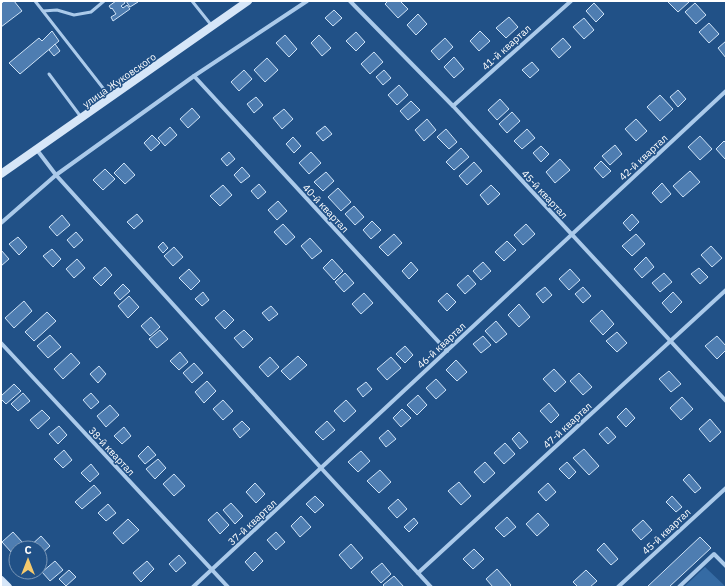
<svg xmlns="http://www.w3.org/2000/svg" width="727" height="588" viewBox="0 0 727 588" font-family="'IBM Plex Sans',sans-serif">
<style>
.green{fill:#356ba4}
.building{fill:#4e7db1;stroke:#cfe3f7}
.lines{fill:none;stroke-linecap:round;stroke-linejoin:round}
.lane{stroke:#abcaea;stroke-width:3}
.street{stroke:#abcaea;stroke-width:4}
.secondary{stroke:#d6e6f8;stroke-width:8}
.labels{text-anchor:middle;stroke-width:3;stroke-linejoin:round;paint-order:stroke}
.street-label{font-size:10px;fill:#fff;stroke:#215187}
</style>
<rect width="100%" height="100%" fill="#215187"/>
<polygon class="green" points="705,567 726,587 684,587"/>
<g class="building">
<polygon points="4,1 14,1 22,11 1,27 1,4"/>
<polygon points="116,1 124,1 125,3 121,6 123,8 127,5 130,9 113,21 111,17 116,14 112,8 111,9 109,6"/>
<polygon points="126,1 137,1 138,2 130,7"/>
<polygon points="388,1 400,1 408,9 398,18 385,4"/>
<polygon points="667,1 688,1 689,2 678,12"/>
<polygon points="594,3 604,14 596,22 586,11"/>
<polygon points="695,3 706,15 696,24 685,12"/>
<polygon points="334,10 342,18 333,26 325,18"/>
<polygon points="418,14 427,24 416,35 407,25"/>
<polygon points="509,17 518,27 506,38 496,28"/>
<polygon points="584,18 594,30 584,39 573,27"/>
<polygon points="709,23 719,34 709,43 699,32"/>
<polygon points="52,31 59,41 20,74 9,63 39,38 42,41"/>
<polygon points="480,31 490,41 479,51 470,41"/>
<polygon points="356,32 365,42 356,51 346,41"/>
<polygon points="285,35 297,49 289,57 276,43"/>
<polygon points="319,35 331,48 322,56 311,43"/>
<polygon points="445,38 453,47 439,60 431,51"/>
<polygon points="563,38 571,47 559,58 551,49"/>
<polygon points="726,41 726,58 718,48"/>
<polygon points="55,44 60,51 54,56 49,50"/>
<polygon points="374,52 383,62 370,74 361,64"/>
<polygon points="454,57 464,69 454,78 444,67"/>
<polygon points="267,58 278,70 265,82 254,70"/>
<polygon points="532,62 539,70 530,78 522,70"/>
<polygon points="244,70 252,79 239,91 231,82"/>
<polygon points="384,70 391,78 383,85 376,77"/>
<polygon points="399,85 408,95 397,105 388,95"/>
<polygon points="678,90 686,99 678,107 670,97"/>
<polygon points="660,95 673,109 660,121 647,107"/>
<polygon points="256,97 263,105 254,113 247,104"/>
<polygon points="500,99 509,109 497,120 488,110"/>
<polygon points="411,101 420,110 408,120 400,111"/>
<polygon points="192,108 200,117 188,128 180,119"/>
<polygon points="284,109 293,119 282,129 273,118"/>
<polygon points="512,112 520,121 507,133 499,124"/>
<polygon points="427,119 436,130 424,141 415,130"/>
<polygon points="636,119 647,131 636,141 625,129"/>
<polygon points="325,126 332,134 323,141 316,133"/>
<polygon points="170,127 177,135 165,146 158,138"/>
<polygon points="446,129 457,142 449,149 437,137"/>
<polygon points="527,129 535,138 522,149 514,141"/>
<polygon points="152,135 160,143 151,151 144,143"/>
<polygon points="700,136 712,149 700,160 688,147"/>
<polygon points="293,137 301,146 294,153 286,144"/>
<polygon points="724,141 726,143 726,158 725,159 716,149"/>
<polygon points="615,145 622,154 610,165 602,156"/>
<polygon points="541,146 549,154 541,162 533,153"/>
<polygon points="461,148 469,157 454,170 446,162"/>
<polygon points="229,152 235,159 227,166 221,159"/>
<polygon points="311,152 321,163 309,174 299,163"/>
<polygon points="560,159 570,170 555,183 546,172"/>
<polygon points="601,161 611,171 603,178 594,168"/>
<polygon points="474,162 482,171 467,185 459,176"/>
<polygon points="124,163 135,175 125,184 114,173"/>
<polygon points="242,167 250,176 241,183 234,175"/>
<polygon points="105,169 115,179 103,190 93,180"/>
<polygon points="690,171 700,182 683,197 673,186"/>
<polygon points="326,172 334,181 323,191 314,182"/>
<polygon points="662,183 671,194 661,203 652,193"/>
<polygon points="259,184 266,192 258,199 251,191"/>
<polygon points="223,185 232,195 220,206 210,196"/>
<polygon points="491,185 500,194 488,205 480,195"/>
<polygon points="338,188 351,202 341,211 328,197"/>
<polygon points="278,201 287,211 277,220 268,210"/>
<polygon points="354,206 364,217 355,225 345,214"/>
<polygon points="137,214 143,221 134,229 127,222"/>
<polygon points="632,214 639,222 630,231 623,223"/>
<polygon points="62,215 70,225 57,236 49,227"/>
<polygon points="372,221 381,230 371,239 363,230"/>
<polygon points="283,224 295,237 286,245 274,232"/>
<polygon points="526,224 535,234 523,245 514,235"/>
<polygon points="76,232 83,240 74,248 67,240"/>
<polygon points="394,234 402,243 388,256 379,247"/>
<polygon points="636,234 645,244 632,256 622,246"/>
<polygon points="18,237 27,247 19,255 9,244"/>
<polygon points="310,238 322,251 312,259 301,246"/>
<polygon points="507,241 516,250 504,261 495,252"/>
<polygon points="163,242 168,248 163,253 158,247"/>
<polygon points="711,246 722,258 712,267 701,255"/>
<polygon points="174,247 183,257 173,266 164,256"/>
<polygon points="52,249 61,259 53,267 43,256"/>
<polygon points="1,250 9,259 1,266"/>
<polygon points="646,257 654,267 642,278 634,269"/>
<polygon points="77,259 85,268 74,278 66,269"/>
<polygon points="332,259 343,271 334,280 323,268"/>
<polygon points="411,262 418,270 409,279 402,271"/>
<polygon points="483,262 491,271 481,280 473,271"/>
<polygon points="105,267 112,275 101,286 93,278"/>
<polygon points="699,268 708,277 700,284 691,274"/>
<polygon points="189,269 200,281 191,290 179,278"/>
<polygon points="570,269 580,280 569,290 559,279"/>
<polygon points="345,273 354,283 344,292 335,282"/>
<polygon points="664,273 672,282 660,292 652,283"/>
<polygon points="468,275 476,284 465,294 457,285"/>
<polygon points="123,284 130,291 120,300 114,293"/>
<polygon points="545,287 552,295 543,303 536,294"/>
<polygon points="583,287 591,296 583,303 575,294"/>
<polygon points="203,292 209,300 202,306 195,299"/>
<polygon points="673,292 682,302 671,313 662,303"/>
<polygon points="364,293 373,303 361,314 352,304"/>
<polygon points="447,293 456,302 447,311 438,301"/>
<polygon points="129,296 139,307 128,318 118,306"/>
<polygon points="24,301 32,311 14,328 5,318"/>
<polygon points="519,304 530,317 519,327 508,315"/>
<polygon points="271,306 278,314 269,321 262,313"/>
<polygon points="224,310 234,320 225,329 215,318"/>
<polygon points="602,310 614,324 603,335 590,321"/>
<polygon points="47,312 56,321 34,341 25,332"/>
<polygon points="151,317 160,327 150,336 141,326"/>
<polygon points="496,321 507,334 496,343 485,331"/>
<polygon points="160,330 168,339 157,348 149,339"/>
<polygon points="244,330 253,339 243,348 234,338"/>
<polygon points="617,332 627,343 617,352 606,341"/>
<polygon points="50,335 61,347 48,358 37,346"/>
<polygon points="483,336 491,345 481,353 473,344"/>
<polygon points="717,336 726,346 726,350 717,359 705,346"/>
<polygon points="405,346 413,355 405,363 396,354"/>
<polygon points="180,352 188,362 179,370 170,361"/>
<polygon points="71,353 80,363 63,379 54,369"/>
<polygon points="298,356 307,365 290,380 281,371"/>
<polygon points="270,357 279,367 268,377 259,367"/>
<polygon points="391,357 401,368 387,380 377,369"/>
<polygon points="456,360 467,372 457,381 446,370"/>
<polygon points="194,363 203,373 192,383 183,373"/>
<polygon points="99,366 106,374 98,383 90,374"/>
<polygon points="554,369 566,382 555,392 543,379"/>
<polygon points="669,371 681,384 671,392 659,379"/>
<polygon points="579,373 592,387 583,395 570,381"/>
<polygon points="436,379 446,390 436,399 426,388"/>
<polygon points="207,381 216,391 204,403 195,392"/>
<polygon points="366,382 372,389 363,397 357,389"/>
<polygon points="14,384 21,391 6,404 1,399 1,396"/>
<polygon points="23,393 30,401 18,411 11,404"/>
<polygon points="91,393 99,402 91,409 83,400"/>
<polygon points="418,395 427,405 417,415 407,405"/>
<polygon points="682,397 693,409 681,420 670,408"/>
<polygon points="223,400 233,411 223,420 213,409"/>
<polygon points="346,400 356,411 344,422 334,411"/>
<polygon points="549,403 559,415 551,423 540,411"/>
<polygon points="110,405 119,415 106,427 97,416"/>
<polygon points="626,408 635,418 626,427 617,417"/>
<polygon points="402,409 411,418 401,427 393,418"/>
<polygon points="42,410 50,418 38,429 30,420"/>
<polygon points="710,419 721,432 710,442 699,429"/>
<polygon points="242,421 250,429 240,438 233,429"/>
<polygon points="327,421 335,430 323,440 315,432"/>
<polygon points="59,426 67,435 58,444 49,434"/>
<polygon points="124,427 131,436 122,444 114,436"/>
<polygon points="607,427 616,437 608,444 599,434"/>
<polygon points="388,430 396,439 386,447 379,438"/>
<polygon points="519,432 528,442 520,449 512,439"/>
<polygon points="505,443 515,454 504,464 494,453"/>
<polygon points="148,446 156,455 145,464 138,456"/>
<polygon points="584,449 599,466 589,475 573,458"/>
<polygon points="64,450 72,460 63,468 54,459"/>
<polygon points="361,451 370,461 358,472 348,462"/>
<polygon points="158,459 166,468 155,479 146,469"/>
<polygon points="485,462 495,473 484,483 474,472"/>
<polygon points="567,462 576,472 569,479 559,469"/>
<polygon points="91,464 99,474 90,482 81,473"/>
<polygon points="380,470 391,482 379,493 367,481"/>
<polygon points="174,474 185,486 174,496 163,484"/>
<polygon points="689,474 701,488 695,493 683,480"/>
<polygon points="459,482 471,496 461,505 448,491"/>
<polygon points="255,483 265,494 256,503 246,492"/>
<polygon points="548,483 556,492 546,501 538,492"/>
<polygon points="94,485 101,493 82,509 75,502"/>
<polygon points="315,496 324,505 315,513 306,504"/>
<polygon points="672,496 682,507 676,512 666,502"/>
<polygon points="398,499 407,509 397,518 388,508"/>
<polygon points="231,503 243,516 235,524 223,510"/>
<polygon points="108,504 116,513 106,521 98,513"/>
<polygon points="217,512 229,525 220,534 208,520"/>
<polygon points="538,513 549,525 537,536 526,524"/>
<polygon points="301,516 311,527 300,537 291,526"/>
<polygon points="507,517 516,527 504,537 495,528"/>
<polygon points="414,518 418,523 409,532 404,527"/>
<polygon points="128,519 139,530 123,544 113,533"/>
<polygon points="643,520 652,530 641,540 632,530"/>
<polygon points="13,532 23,543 18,548 16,548 16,550 12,553 2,542"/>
<polygon points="276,532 285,542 276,550 267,540"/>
<polygon points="41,536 50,546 40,555 40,548 28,548"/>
<polygon points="700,537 711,548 669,587 647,587"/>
<polygon points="604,543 618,559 611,565 597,550"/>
<polygon points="351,544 363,558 351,569 339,555"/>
<polygon points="474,549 484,559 473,569 463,559"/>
<polygon points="255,552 263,561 253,571 245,562"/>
<polygon points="179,555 186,563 176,572 169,564"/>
<polygon points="55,561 63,570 50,581 42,572"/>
<polygon points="147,561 154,569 141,582 133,573"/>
<polygon points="382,563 391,574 381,583 371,572"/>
<polygon points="497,569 511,585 509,587 493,587 486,579"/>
<polygon points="69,570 76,577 66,586 59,579"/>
<polygon points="586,570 597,581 590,587 578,587 573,582"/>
<polygon points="394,576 404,587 385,587 383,585"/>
</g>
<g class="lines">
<g class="lane">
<polyline points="35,1 110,97"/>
<polyline points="192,1 212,26"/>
<polyline points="43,11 57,10 74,15 91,12 104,1"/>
<polyline points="49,74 81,117"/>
</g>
<g class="street">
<polyline points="350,1 453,106 726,401"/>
<polyline points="194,76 447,351"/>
<polyline points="453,106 571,1"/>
<polyline points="37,150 56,175 321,468 431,587"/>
<polyline points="1,223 56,175 194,76 307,1"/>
<polyline points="1,343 228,587"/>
<polyline points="418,573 726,290"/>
<polyline points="193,587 726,91"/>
<polyline points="618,587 726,488"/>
<polyline points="679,587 714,554 726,566"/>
</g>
<g class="secondary">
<polyline points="1,174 248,1"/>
<polyline points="1,580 8,587"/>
</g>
</g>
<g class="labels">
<g class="street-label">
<text transform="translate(506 47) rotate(-42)" y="4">41-й квартал</text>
<text transform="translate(119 80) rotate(-35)" y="4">улица Жуковского</text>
<text transform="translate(643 157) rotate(-43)" y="4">42-й квартал</text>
<text transform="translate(545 194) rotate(47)" y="4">45-й квартал</text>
<text transform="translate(326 208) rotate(47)" y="4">40-й квартал</text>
<text transform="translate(441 345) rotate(-43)" y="4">46-й квартал</text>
<text transform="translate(567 425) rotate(-43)" y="4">47-й квартал</text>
<text transform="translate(112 451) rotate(47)" y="4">38-й квартал</text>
<text transform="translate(252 522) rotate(-43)" y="4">37-й квартал</text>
<text transform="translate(666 531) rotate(-43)" y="4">45-й квартал</text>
</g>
</g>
<rect width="727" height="588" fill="none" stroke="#ffffff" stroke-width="4"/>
<g transform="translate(28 560)"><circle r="19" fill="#215187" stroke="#7a97b7"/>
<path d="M0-3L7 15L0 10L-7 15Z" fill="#f6ca6c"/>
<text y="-6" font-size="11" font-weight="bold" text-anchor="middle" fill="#ffffff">С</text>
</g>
</svg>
